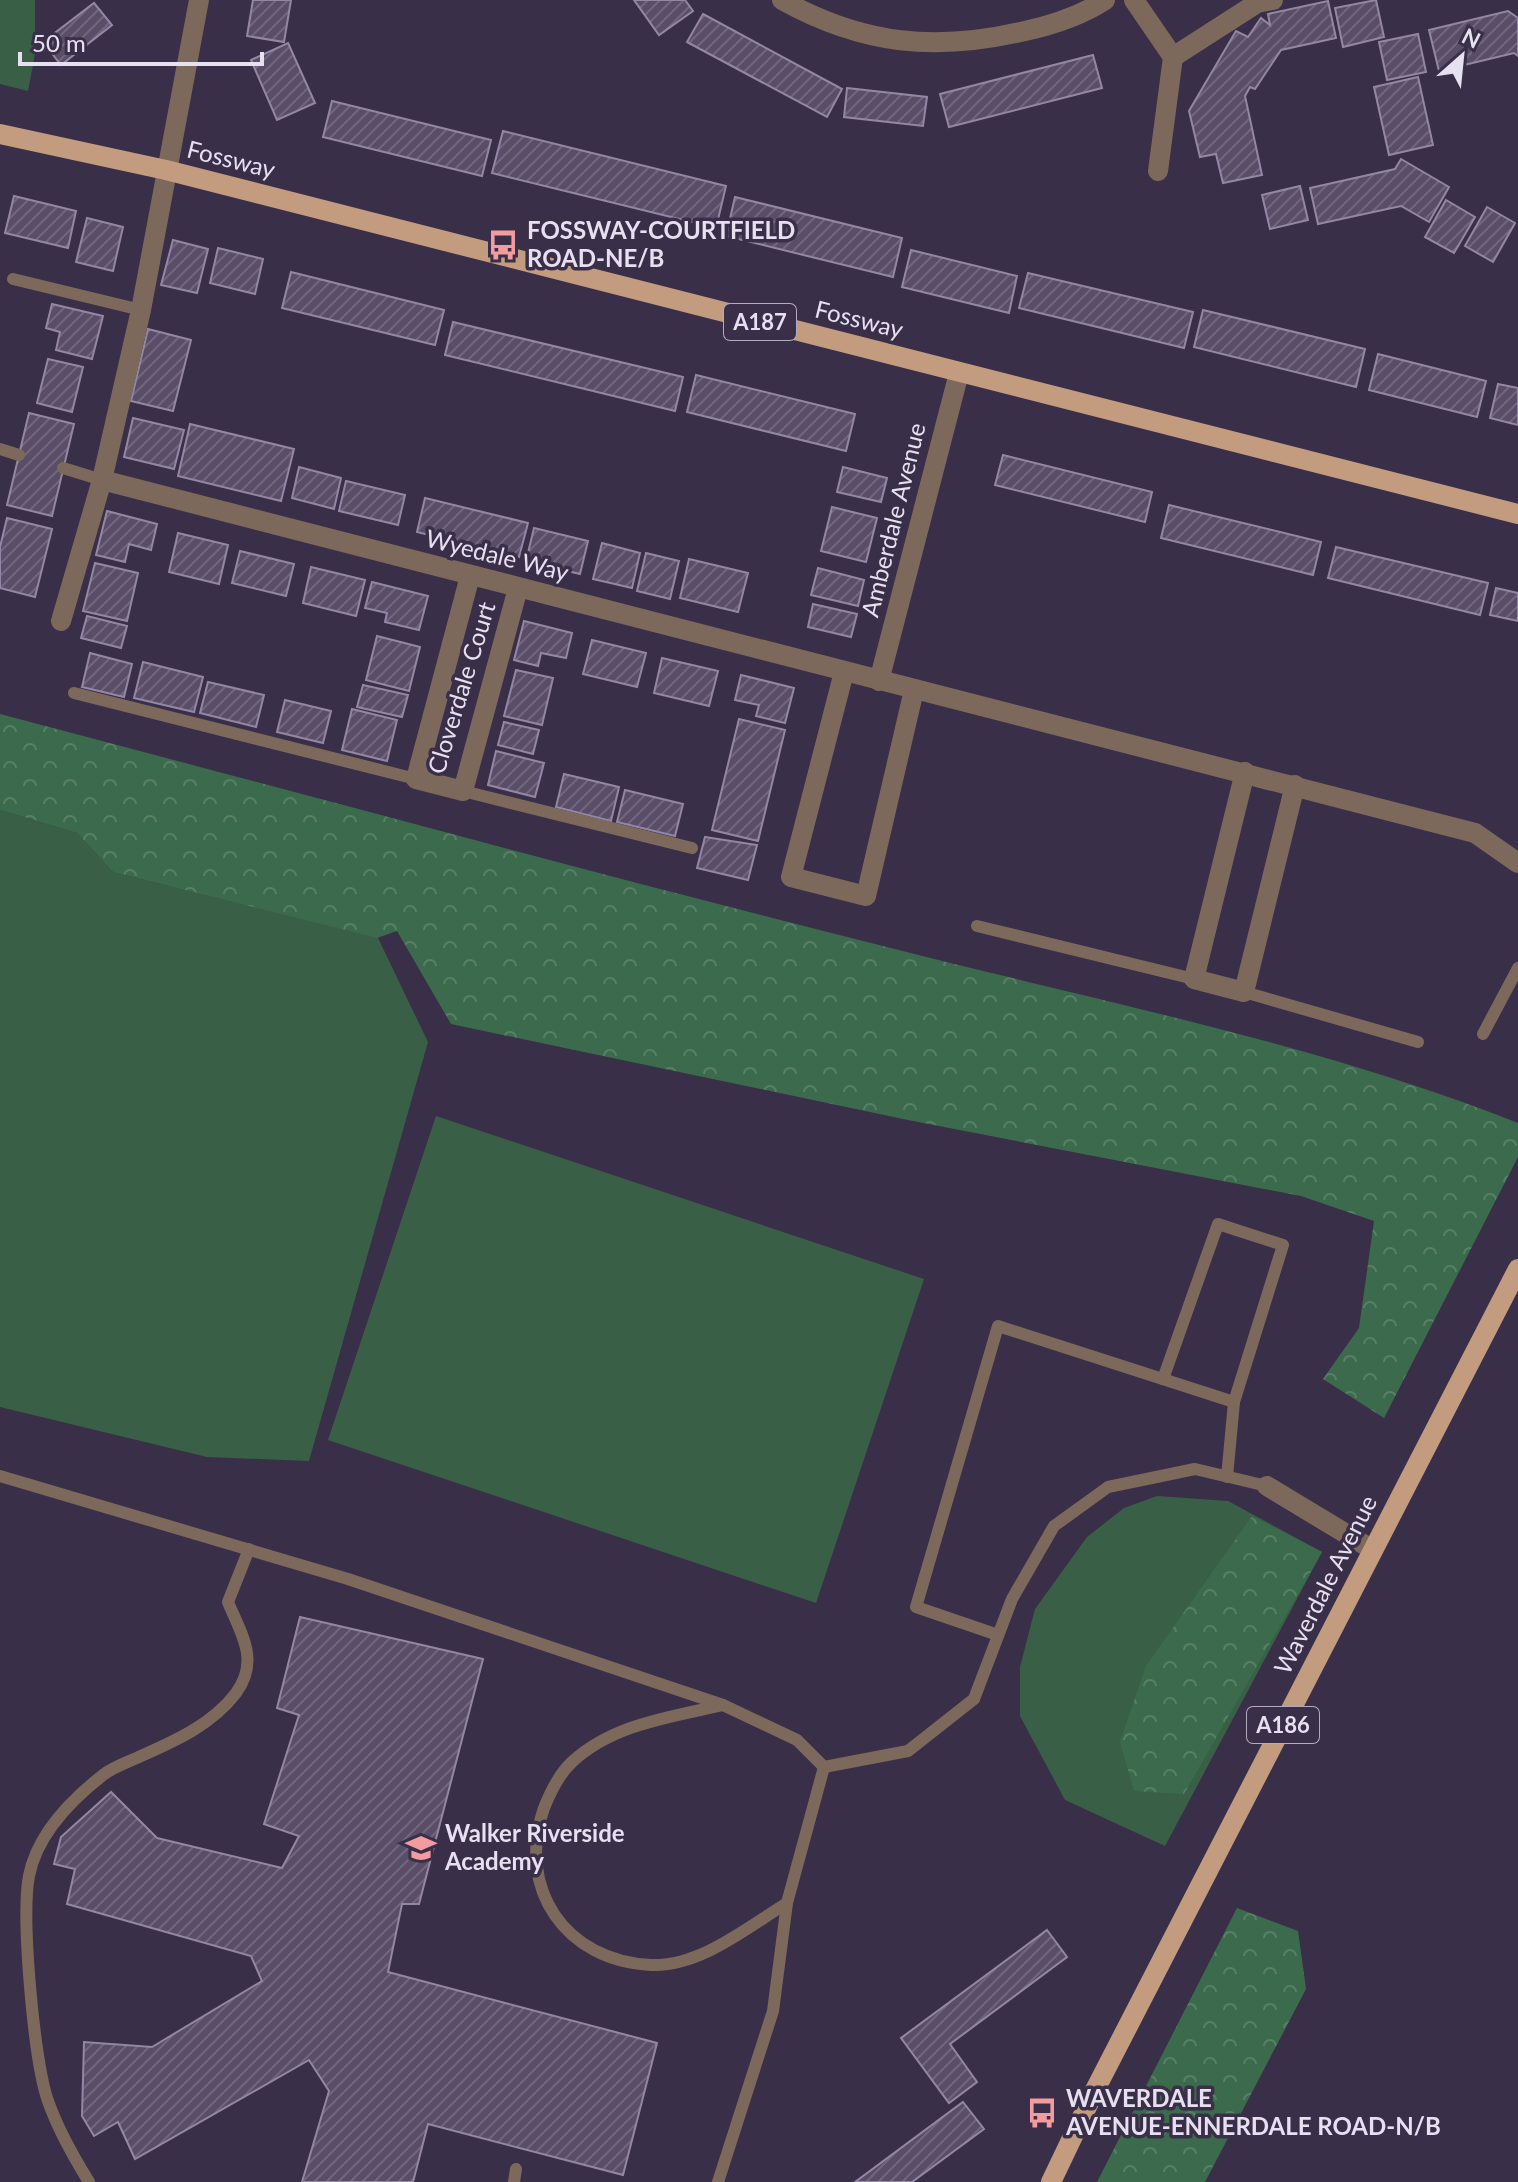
<svg xmlns="http://www.w3.org/2000/svg" width="1518" height="2182" viewBox="0 0 1518 2182" font-family="Lato,sans-serif">
<style>
.green{fill:#395f46}
.forest{fill:url(#forest-crowns)}
.building{fill:url(#building-hatch);stroke:#9487a5;stroke-width:2}
.lines{fill:none;stroke-linecap:round;stroke-linejoin:round}
.service{stroke:#7d695b;stroke-width:12}
.minor{stroke:#7d695b;stroke-width:20}
.primary{stroke:#c39b7e;stroke-width:20}
.labels{text-anchor:middle;stroke-width:7;stroke-linejoin:round;paint-order:stroke}
.shield{fill:#3a2f48;stroke:#b3abbe;stroke-width:2}
.shield-label{font-size:22px;font-weight:bold;fill:#e7e0f0}
.street-label{font-size:24px;fill:#e7e0f0;stroke:#3a2f48}
.poi-label{font-size:24px;font-weight:bold;fill:#e7e0f0;stroke:#3a2f48;text-anchor:start}
</style>
<defs>
<pattern id="forest-crowns" width="20" height="18" patternUnits="userSpaceOnUse" patternTransform="scale(2)"><rect width="20" height="18" fill="#3b6b4c"/><path d="M2 6a3 3 0 1 1 6 0M12 15a3 3 0 1 1 6 0" fill="none" stroke="#578066"/></pattern>
<pattern id="building-hatch" width="6" height="6" patternUnits="userSpaceOnUse" patternTransform="scale(2)"><rect width="6" height="6" fill="#594d68"/><path d="M-1 1l2-2M0 6l6-6M5 7l2-2" fill="none" stroke="#71667e"/></pattern>
</defs>
<rect width="100%" height="100%" fill="#3a2f48"/>
<g class="green">
<polygon points="0,0 35,0 35,54 28,91 0,84"/>
<polygon points="0,810 77,833 113,872 378,938 428,1042 309,1461 207,1457 0,1407"/>
<polygon points="436,1116 924,1279 816,1603 328,1440"/>
<polygon points="1157,1496 1228,1501 1322,1552 1165,1846 1065,1800 1020,1716 1020,1667 1035,1609 1087,1537 1124,1508"/>
</g>
<g class="forest">
<path d="M0,714C293,791 585,871 879,945C1092,1000 1313,1042 1518,1123V1157L1384,1418L1323,1379L1359,1328L1374,1221L1301,1196L908,1120L451,1024L397,931L377,938L113,872L77,833L0,810Z"/>
<polygon points="1252,1516 1322,1552 1184,1794 1134,1791 1120,1742 1146,1666"/>
<polygon points="1237,1908 1298,1931 1306,1989 1205,2182 1097,2182"/>
</g>
<g class="building">
<polygon points="253,0 291,0 284,42 247,36"/>
<polygon points="634,0 685,0 693,11 659,35"/>
<polygon points="1376,0 1384,37 1343,47 1335,8"/>
<polygon points="1328,1 1336,38 1281,50 1255,89 1250,87 1245,96 1262,175 1223,183 1216,154 1200,157 1189,111 1236,31 1248,37 1261,18 1270,25 1268,14"/>
<polygon points="94,3 112,25 61,65 43,42"/>
<polygon points="1508,11 1518,18 1518,56 1514,53 1439,71 1429,30"/>
<polygon points="703,14 842,89 827,117 687,42"/>
<polygon points="1418,34 1426,72 1387,80 1379,42"/>
<polygon points="288,43 315,103 277,120 251,60"/>
<polygon points="1093,55 1102,88 949,127 940,94"/>
<polygon points="1418,77 1433,145 1389,155 1374,87"/>
<polygon points="847,88 927,97 923,126 844,117"/>
<polygon points="332,101 491,140 482,176 323,137"/>
<polygon points="503,131 726,186 716,228 492,173"/>
<polygon points="1401,159 1449,187 1429,222 1401,206 1318,224 1310,188 1395,169"/>
<polygon points="1300,186 1308,220 1270,229 1262,195"/>
<polygon points="14,196 76,211 68,248 5,233"/>
<polygon points="735,197 902,238 893,277 726,236"/>
<polygon points="1446,200 1475,217 1454,253 1425,237"/>
<polygon points="1487,207 1515,223 1493,262 1465,246"/>
<polygon points="87,218 123,227 113,271 76,262"/>
<polygon points="173,240 208,249 197,293 161,285"/>
<polygon points="218,248 263,259 255,294 210,283"/>
<polygon points="911,250 1017,276 1009,313 902,287"/>
<polygon points="291,272 444,310 435,345 282,308"/>
<polygon points="1028,273 1193,312 1184,348 1019,308"/>
<polygon points="52,304 103,316 92,359 56,350 60,332 46,328"/>
<polygon points="1203,310 1365,349 1356,387 1194,347"/>
<polygon points="453,322 683,377 675,411 445,355"/>
<polygon points="148,329 191,340 173,411 131,401"/>
<polygon points="1378,354 1486,381 1477,417 1369,390"/>
<polygon points="48,359 83,367 72,412 37,403"/>
<polygon points="696,375 855,414 846,451 687,412"/>
<polygon points="1498,384 1518,388 1518,425 1490,418"/>
<polygon points="29,413 74,424 52,516 7,505"/>
<polygon points="133,418 184,430 174,469 124,457"/>
<polygon points="190,424 294,449 281,501 178,476"/>
<polygon points="1003,455 1152,492 1145,522 995,485"/>
<polygon points="299,467 341,478 334,509 292,498"/>
<polygon points="843,467 887,478 881,502 837,492"/>
<polygon points="346,481 405,495 398,525 339,511"/>
<polygon points="425,498 528,523 519,557 417,532"/>
<polygon points="1169,505 1321,542 1313,575 1161,538"/>
<polygon points="832,507 877,518 866,562 821,551"/>
<polygon points="107,511 157,524 151,550 129,544 125,562 96,555"/>
<polygon points="7,518 52,529 35,597 0,588 0,547"/>
<polygon points="534,528 588,541 580,574 526,561"/>
<polygon points="178,533 228,545 219,584 169,572"/>
<polygon points="602,543 640,553 632,588 593,579"/>
<polygon points="1336,547 1488,583 1480,615 1328,578"/>
<polygon points="240,551 294,564 286,596 232,583"/>
<polygon points="646,553 679,561 670,599 637,591"/>
<polygon points="689,559 748,573 738,612 680,598"/>
<polygon points="95,563 138,573 127,621 83,611"/>
<polygon points="311,567 365,580 356,616 303,603"/>
<polygon points="818,568 864,580 858,606 811,595"/>
<polygon points="372,582 428,596 419,630 385,622 387,613 365,608"/>
<polygon points="1496,588 1518,593 1518,621 1490,615"/>
<polygon points="813,604 857,614 851,637 808,627"/>
<polygon points="87,616 127,626 121,648 81,638"/>
<polygon points="524,621 572,633 566,658 541,653 538,666 514,660"/>
<polygon points="377,636 420,647 409,691 366,680"/>
<polygon points="592,640 646,653 637,687 583,674"/>
<polygon points="90,653 132,664 124,697 82,687"/>
<polygon points="662,658 718,671 709,706 654,693"/>
<polygon points="143,662 203,677 194,712 134,698"/>
<polygon points="516,670 553,678 542,725 504,716"/>
<polygon points="741,675 794,688 785,723 756,716 759,705 735,700"/>
<polygon points="208,682 264,695 256,727 200,713"/>
<polygon points="363,685 408,695 402,717 357,707"/>
<polygon points="285,700 331,711 323,743 277,732"/>
<polygon points="352,709 397,720 387,761 342,750"/>
<polygon points="739,719 785,730 758,841 712,830"/>
<polygon points="504,722 539,730 533,754 498,745"/>
<polygon points="496,751 544,763 535,797 488,785"/>
<polygon points="564,774 619,787 611,821 556,807"/>
<polygon points="625,790 683,804 675,836 617,822"/>
<polygon points="705,837 757,845 748,880 697,868"/>
<polygon points="300,1617 483,1659 419,1904 402,1904 388,1972 657,2043 623,2175 428,2124 413,2182 302,2182 329,2091 309,2060 135,2159 118,2122 94,2136 82,2116 84,2042 152,2047 262,1981 251,1956 67,1904 75,1869 54,1864 61,1837 111,1792 157,1838 282,1868 299,1836 264,1824 299,1715 277,1708"/>
<polygon points="1047,1930 1067,1957 950,2044 977,2082 949,2103 901,2038"/>
<polygon points="963,2102 984,2129 912,2182 855,2182"/>
</g>
<g class="lines">
<g class="service">
<polyline points="13,279 141,310"/>
<polyline points="0,449 19,455"/>
<polyline points="63,468 102,480"/>
<polyline points="74,693 416,779"/>
<polyline points="463,791 692,848"/>
<polyline points="977,926 1194,979"/>
<polyline points="1244,992 1418,1042"/>
<polyline points="1483,1034 1518,968"/>
<polyline points="1163,1379 1218,1224 1283,1245 1234,1402"/>
<polyline points="0,1476 348,1579 723,1705 797,1740 824,1767 908,1751 974,1699 1012,1599 1054,1526 1108,1487 1195,1469 1267,1486"/>
<polyline points="998,1635 916,1607 998,1326 1234,1402 1227,1477"/>
<path d="M723,1705C671,1717 613,1724 572,1762C560,1773 550,1793 544,1808C516,1888 565,1961 651,1965C700,1967 748,1927 787,1903L824,1767"/>
<path d="M89,2182C73,2156 58,2130 48,2101C34,2062 21,1917 29,1876C37,1834 71,1800 103,1775C113,1767 128,1762 141,1756C175,1741 213,1724 236,1693C260,1660 241,1634 228,1602L249,1549"/>
<polyline points="514,2182 516,2169"/>
<polyline points="718,2182 773,2011 787,1903"/>
</g>
<g class="minor">
<path d="M782,0C863,45 936,52 1025,31C1052,25 1082,15 1105,0"/>
<polyline points="1134,0 1173,57 1158,171"/>
<polyline points="1173,57 1257,3 1273,0"/>
<polyline points="102,480 1475,833 1518,863"/>
<polyline points="470,576 416,779 463,791 518,588"/>
<polyline points="61,621 102,480 141,310 199,0"/>
<polyline points="844,672 791,877 866,896 914,690"/>
<polyline points="879,681 959,373"/>
<polyline points="1245,772 1194,979 1244,992 1295,785"/>
<polyline points="1267,1486 1373,1550"/>
</g>
<g class="primary">
<polyline points="0,134 166,170 1518,514"/>
<polyline points="1051,2182 1095,2090 1518,1269"/>
</g>
</g>
<defs>
<g id="bus-bare" transform="scale(2.4)"><path d="M-5-6H5V4H4V6H2V4H-2V6H-4V4H-5ZM-3.5-4V0h7V-4ZM-3.5 1.2v1.5H-2V1.2ZM2 1.2v1.5H3.5V1.2Z" fill="#f49b9f" stroke="#3a2f48" stroke-width="2.5" paint-order="stroke"/></g>
<g id="school-bare" transform="scale(2.4)"><path d="M0-5L7-2L0 1L-7-2ZM-4 1L0 2.5L4 1V4Q0 6-4 4Z" fill="#f49b9f" stroke="#3a2f48" stroke-width="2.5" paint-order="stroke"/></g>
</defs>
<g fill-rule="evenodd">
<use href="#bus-bare" x="503" y="245"/>
<use href="#school-bare" x="421" y="1848"/>
<use href="#bus-bare" x="1042" y="2113"/>
</g>
<g class="labels">
<g class="shield">
<rect x="724" y="304" width="72" height="36" rx="6"/>
<rect x="1247" y="1707" width="72" height="36" rx="6"/>
</g>
<g class="shield-label">
<text x="760" y="330">A187</text>
<text x="1283" y="1733">A186</text>
</g>
<g class="street-label">
<text transform="translate(231 160) rotate(14)" y="8">Fossway</text>
<text transform="translate(859 320) rotate(14)" y="8">Fossway</text>
<text transform="translate(894 520) rotate(-76)" y="8">Amberdale Avenue</text>
<text transform="translate(497 556) rotate(14)" y="8">Wyedale Way</text>
<text transform="translate(462 688) rotate(-73)" y="8">Cloverdale Court</text>
<text transform="translate(1326 1585) rotate(-63)" y="8">Waverdale Avenue</text>
</g>
<g class="poi-label">
<text x="527" y="239">FOSSWAY-COURTFIELD<tspan x="527" dy="28">ROAD-NE/B</tspan></text>
<text x="445" y="1842">Walker Riverside<tspan x="445" dy="28">Academy</tspan></text>
<text x="1066" y="2107">WAVERDALE<tspan x="1066" dy="28">AVENUE-ENNERDALE ROAD-N/B</tspan></text>
</g>
</g>
<g transform="translate(1462 56) rotate(27)" stroke="#3a2f48" stroke-width="6" paint-order="stroke">
<path d="M0-6L14 30L0 20L-14 30Z" fill="#e7e0f0"/>
<text y="-12" font-size="22" font-weight="bold" text-anchor="middle" fill="#e7e0f0">N</text>
</g>
<path d="M20 52v12h242v-12" fill="none" stroke="#e7e0f0" stroke-width="4"/>
<text x="32" y="52" font-size="24" fill="#e7e0f0" stroke="#3a2f48" stroke-width="6" paint-order="stroke">50 m</text>
</svg>
